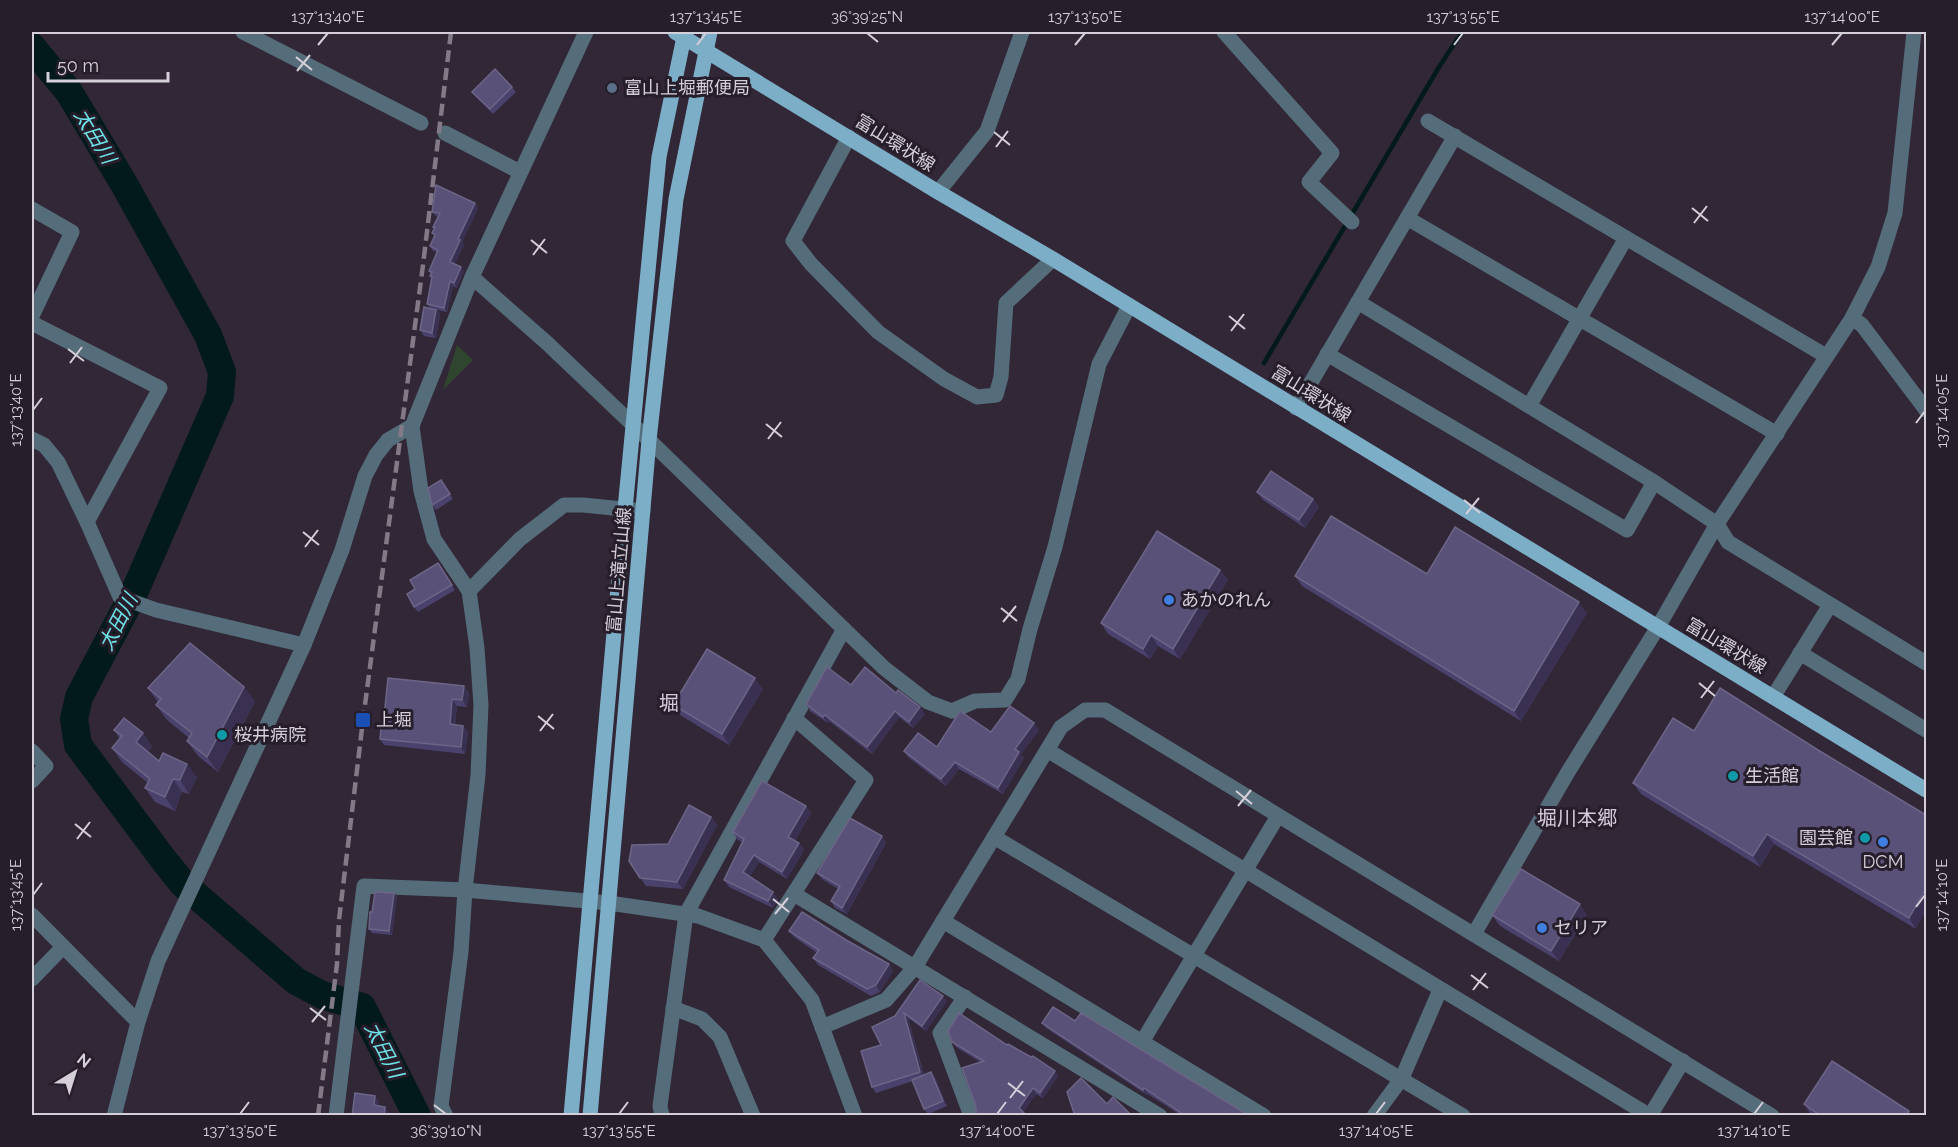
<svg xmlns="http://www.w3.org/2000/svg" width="1958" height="1147" viewBox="0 0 1958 1147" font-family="Raleway,'Noto Sans JP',sans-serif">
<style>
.green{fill:#30452e}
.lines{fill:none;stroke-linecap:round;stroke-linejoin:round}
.stream{stroke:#021a1b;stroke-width:4.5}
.river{stroke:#021a1b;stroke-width:28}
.minor{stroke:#556d7a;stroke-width:15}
.major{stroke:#7caec8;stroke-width:15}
.rail{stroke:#827a87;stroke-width:4.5;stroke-dasharray:12 6;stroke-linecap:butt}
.wall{fill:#4a426c}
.shaded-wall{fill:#3a3152}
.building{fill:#595178;stroke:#6d6587;stroke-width:1.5}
.ticks{fill:none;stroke:#d5cfd9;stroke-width:2}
.service-dot{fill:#5c6f8a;stroke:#271e2b;stroke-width:2}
.shop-dot{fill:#3f7fe0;stroke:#271e2b;stroke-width:2}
.transit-dot{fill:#1a4fb4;stroke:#271e2b;stroke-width:2}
.culture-dot{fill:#0f9aa8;stroke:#271e2b;stroke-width:2}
.labels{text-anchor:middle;stroke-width:6;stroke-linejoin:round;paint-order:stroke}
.poi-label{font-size:18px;fill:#d5cfd9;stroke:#271e2b;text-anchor:start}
.street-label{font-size:18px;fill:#d5cfd9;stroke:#271e2b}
.water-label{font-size:20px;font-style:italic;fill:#6ee4e8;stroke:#271e2b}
.neighbourhood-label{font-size:20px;fill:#d5c9db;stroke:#271e2b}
.neatline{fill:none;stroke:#d5cfd9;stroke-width:2}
.ticks-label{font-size:15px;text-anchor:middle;fill:#d5cfd9}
</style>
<rect width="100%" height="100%" fill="#312736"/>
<polygon class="green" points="457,345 473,360 443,390"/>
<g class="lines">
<polyline class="stream" points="1264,363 1439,67 1462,32"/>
<polyline class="river" points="32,47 69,92 124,184 208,335 222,372 220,396 134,593 79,697 74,719 78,745 163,859 183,884 296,981 322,995 362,1007 417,1116"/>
<g class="minor">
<polyline points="243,32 421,123"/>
<polyline points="1224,32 1332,153 1309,182 1352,222"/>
<polyline points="1428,121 1826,356"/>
<polyline points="445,133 520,172"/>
<polyline points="849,137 793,241 811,264 878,332 944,379 977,397 996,395 1001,377 1006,303 1053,259"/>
<polyline points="938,192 987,131 1022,32"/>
<polyline points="32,209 72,232 32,316"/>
<polyline points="1407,218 1777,434"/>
<polyline points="472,277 547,343 649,440 884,668 928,702 952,711 975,701 1005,700 1018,679 1030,629 1055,547 1099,364 1129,306"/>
<polyline points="1358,302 1654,482 1717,524 1728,542 1926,663"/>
<polyline points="1852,318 1862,325 1926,410"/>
<polyline points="32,323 160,388 87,522"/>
<polyline points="1327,354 1627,530 1654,482"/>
<polyline points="1529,406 1626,238"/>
<polyline points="1296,408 1455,136"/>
<polyline points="412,426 421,491 434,539 469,591 477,648 481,705 478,775 465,890 461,952 441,1106 446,1116"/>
<polyline points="32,439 44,445 58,462 87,522 120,597 156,610 304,645"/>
<polyline points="469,591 520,539 564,505 583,505 643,511"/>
<polyline points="1800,653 1926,730"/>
<polyline points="1773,697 1830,605"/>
<polyline points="1047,750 1650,1116"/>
<polyline points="32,751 46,766 32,781"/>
<polyline points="994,837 1463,1116"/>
<polyline points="794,894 1160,1116"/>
<polyline points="32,915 138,1022"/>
<polyline points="943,921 1264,1116"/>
<polyline points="1474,934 1568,772 1658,627 1717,524 1852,318 1878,267 1895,213 1914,32"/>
<polyline points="764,940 866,780 794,718"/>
<polyline points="32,979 63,947"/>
<polyline points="965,997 940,1033 971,1116"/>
<polyline points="673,1008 702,1019 720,1037 753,1116"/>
<polyline points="822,1027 886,1000 915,967 1061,727 1085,710 1105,710 1772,1116"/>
<polyline points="1142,1042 1278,816"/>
<polyline points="114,1116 138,1022 158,961 304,645 342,550 365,476 376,455 388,440 412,426 472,277 586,32"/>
<polyline points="336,1116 364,886 465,890 609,903 698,916 764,940 812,1000 855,1116"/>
<polyline points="662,1116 660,1106 686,914 844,629"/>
<polyline points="1374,1116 1402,1078 1440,990"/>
<polyline points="1650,1116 1683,1061"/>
</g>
<g class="major">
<polyline points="675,32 938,192 1053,259 1926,790"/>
<polyline points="571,1116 625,509 659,157 685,32"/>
<polyline points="590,1116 649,440 676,199 710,32"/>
</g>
<polyline class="rail" points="318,1116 337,964 339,920 363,720 423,265 451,32"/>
</g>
<g class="wall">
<polygon points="512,87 516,92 493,114 476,97 472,92"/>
<polygon points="475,203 478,208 462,242 464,245 454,264 464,271 457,288 453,286 447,312 437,310 440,315 436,338 424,336 420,330 430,308 427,304 432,279 430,276 431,274 429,271 437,252 433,251 430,246 435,236 432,233 434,229 433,227 438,217 436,216 432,212"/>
<polygon points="441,480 453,499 436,510 432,505"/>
<polygon points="1257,492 1313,499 1319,507 1305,528 1263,500"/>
<polygon points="438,563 455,590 418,612 414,607"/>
<polygon points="1220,570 1228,580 1180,659 1158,646 1150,659 1108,634 1101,623"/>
<polygon points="1427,574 1587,613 1521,721 1302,586 1295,576"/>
<polygon points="851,685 896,693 920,707 925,714 913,728 899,717 872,754 829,721 828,723 810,711 806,704"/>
<polygon points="464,686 469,693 467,707 457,706 455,725 463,726 468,732 465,754 384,745 380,739 384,717"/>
<polygon points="244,687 255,702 218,772 198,756 187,741 189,738 167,720 156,705 158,702 148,688"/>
<polygon points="763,689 729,745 680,715 673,705"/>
<polygon points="114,730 143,733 152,747 148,752 159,761 197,777 189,794 182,792 175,811 155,802 145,788 148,783 122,762 112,748 120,739"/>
<polygon points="1039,730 1021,754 1024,758 1003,794 959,769 946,786 908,757 904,751 937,747 991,732"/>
<polygon points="1694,731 1818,750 1916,929 1774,844 1760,867 1641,794 1633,783"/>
<polygon points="806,806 811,813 795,841 799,843 804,850 787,879 759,862 750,876 778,899 773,908 729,887 724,880 742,842 738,840 733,832"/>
<polygon points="711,817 717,825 683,889 646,886 629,861 668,844"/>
<polygon points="882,836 886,843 847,914 835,908 831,901 838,889 822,879 817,873"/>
<polygon points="394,893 397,897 392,935 372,933 369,929 372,912"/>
<polygon points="1492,915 1587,915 1559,961 1500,926"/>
<polygon points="789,931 846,940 889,964 893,971 880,992 871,996 818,965 813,958 817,953 794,937"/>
<polygon points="947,1001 926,1031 908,1018 924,1075 935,1077 947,1106 928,1114 924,1109 913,1081 876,1093 872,1087 881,1045 895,1016"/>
<polygon points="1075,1021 1250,1116 1182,1116 1148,1094 1147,1095 1046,1028 1042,1023"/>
<polygon points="952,1042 1007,1045 1058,1076 1043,1098 1036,1094 1023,1112 1026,1116 976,1116 980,1062 956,1047"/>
<polygon points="1804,1104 1912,1116 1812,1116"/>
</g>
<g class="shaded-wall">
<polygon points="475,203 478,208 462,242 464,245 453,267 450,262 458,239"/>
<polygon points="461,267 464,271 457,288 454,283"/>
<polygon points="450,281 453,286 447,312 444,308"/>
<polygon points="436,310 440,315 436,338 432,333"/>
<polygon points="1313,499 1319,507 1305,528 1299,520"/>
<polygon points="1220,570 1228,580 1180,659 1173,649"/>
<polygon points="1579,602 1587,613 1521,721 1514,711"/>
<polygon points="1151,635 1158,646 1150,659 1143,649"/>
<polygon points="755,678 763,689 729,745 722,734"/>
<polygon points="464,686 469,693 467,707 462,700"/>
<polygon points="244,687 255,702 218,772 207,757"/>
<polygon points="452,699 457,706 454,731 450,724"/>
<polygon points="920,707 925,714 913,728 909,722"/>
<polygon points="895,711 899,717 872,754 867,747"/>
<polygon points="825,715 829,721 828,723 823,717"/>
<polygon points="1034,723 1039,730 1021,754 1024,758 1003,794 998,788 1015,749"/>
<polygon points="463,726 468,732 465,754 461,747"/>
<polygon points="143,733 152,747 145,755 136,742"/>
<polygon points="955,762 959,769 946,786 941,779"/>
<polygon points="187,764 197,777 189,794 180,780"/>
<polygon points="173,779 182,792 175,811 165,797"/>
<polygon points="806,806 811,813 793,844 788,837"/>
<polygon points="711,817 717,825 683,889 677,882"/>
<polygon points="1767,834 1774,844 1760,867 1753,856"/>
<polygon points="882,836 886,843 847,914 842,908"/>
<polygon points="799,843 804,850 787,879 782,872"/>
<polygon points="754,855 759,862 748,879 743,872"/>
<polygon points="1926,888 1926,911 1916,929 1909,918"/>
<polygon points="773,892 778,899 773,908 768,901"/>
<polygon points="394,893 397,897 392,935 389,931"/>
<polygon points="1580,904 1587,915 1559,961 1551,951"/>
<polygon points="889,964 893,971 880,992 876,985"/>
<polygon points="943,996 947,1001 926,1031 922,1026"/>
<polygon points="904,1013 908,1018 924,1078 920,1072"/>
<polygon points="1055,1071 1058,1076 1043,1098 1040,1093"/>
<polygon points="931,1072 935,1077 947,1106 943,1101"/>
<polygon points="1033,1088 1036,1094 1023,1113 1019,1108"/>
<polygon points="1144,1088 1148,1094 1147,1095 1143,1090"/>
<polygon points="375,1096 379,1101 378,1111 374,1105"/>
<polygon points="385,1107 389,1113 388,1116 384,1116"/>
</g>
<g class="building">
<polygon points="495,69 512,87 490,109 472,92"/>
<polygon points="436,185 475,203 458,239 460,240 450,262 461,267 454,283 450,281 444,308 427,304 432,277 430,276 432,272 429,271 438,250 430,246 435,235 432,233 435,227 433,227 440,213 432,212"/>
<polygon points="424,307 436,310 432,333 420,330"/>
<polygon points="1271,471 1313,499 1299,520 1257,492"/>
<polygon points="441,480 450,494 432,505 428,488"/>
<polygon points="1331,516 1427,574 1455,527 1579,602 1514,711 1295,576"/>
<polygon points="1157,531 1220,570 1173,649 1151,635 1143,649 1101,623"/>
<polygon points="438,563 452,585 414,607 407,594 415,589 410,580"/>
<polygon points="190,643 244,687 207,757 187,741 192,733 156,705 161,699 148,688"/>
<polygon points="707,649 755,678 722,734 673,705"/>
<polygon points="827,667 851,685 865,667 896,693 898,690 920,707 909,722 895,711 867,747 825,715 823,717 806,704"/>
<polygon points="388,678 464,686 462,700 452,699 450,724 463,726 461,747 380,739 382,717 384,717"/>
<polygon points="1720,688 1818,750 1926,815 1926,888 1909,918 1767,834 1753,856 1633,783 1673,718 1694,731"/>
<polygon points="1010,706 1034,723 1015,749 1019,752 998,788 955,762 941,779 904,751 918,733 937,747 960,711 991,732"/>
<polygon points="124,718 143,733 136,742 159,761 163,753 187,764 180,780 173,779 165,797 145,788 150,779 112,748 122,736 114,730"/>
<polygon points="762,781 806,806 788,837 799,843 782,872 754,855 743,872 773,892 768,901 724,880 744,839 733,832"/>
<polygon points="689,805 711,817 677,882 640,878 629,861 632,845 668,844"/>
<polygon points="850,818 882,836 842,908 831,901 840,886 817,873"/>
<polygon points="1521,869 1580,904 1551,951 1492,915"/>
<polygon points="375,892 394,893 389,931 369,929 370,912 372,912"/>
<polygon points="802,912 846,940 889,964 876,985 867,989 813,958 819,950 789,931"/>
<polygon points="920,980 943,996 922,1026 904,1013 920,1072 872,1087 861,1051 881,1045 872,1027 895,1016"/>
<polygon points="1053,1007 1075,1021 1081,1013 1250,1116 1186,1116 1144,1088 1143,1090 1042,1023"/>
<polygon points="959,1013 1007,1045 1008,1044 1031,1057 1033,1056 1055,1071 1040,1093 1033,1088 1019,1108 1025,1114 1020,1116 976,1116 976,1107 962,1068 984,1061 952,1042 948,1031"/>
<polygon points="1832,1061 1909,1111 1906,1116 1821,1116 1804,1104"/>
<polygon points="931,1072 943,1101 924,1109 912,1080"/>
<polygon points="1081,1078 1107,1104 1113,1097 1132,1116 1075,1116 1067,1092"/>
<polygon points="355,1093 375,1096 374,1105 385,1107 384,1116 352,1116"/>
</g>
<path class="ticks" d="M867,33L878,42M318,45L328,33M697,45L706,33M1075,45L1085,33M1454,45L1463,33M1832,45L1842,33M296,57L312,70M297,71L310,55M994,132L1010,145M996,147L1008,131M1692,208L1708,221M1694,223L1707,206M531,240L547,253M533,255L545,239M1229,316L1245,329M1231,331L1244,314M68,349L84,361M70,363L82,347M33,410L42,398M1916,423L1925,411M766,424L782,437M768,439L781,422M1464,500L1480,513M1466,514L1479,498M303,532L319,545M305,547L318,530M1001,608L1017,621M1003,622L1016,606M1699,683L1715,696M1701,698L1714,681M538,716L554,729M540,731L553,714M1236,791L1252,804M1238,806L1251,790M75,824L91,837M77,839L90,822M33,895L42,883M773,899L789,912M1916,907L1925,895M775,914L788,898M1471,975L1488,988M1473,990L1486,973M310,1008L326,1020M312,1022L325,1006M1008,1083L1025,1096M1010,1098L1023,1081M434,1105L446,1114M240,1114L249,1102M619,1114L628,1102M997,1114L1006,1102M1376,1114L1385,1102M1754,1114L1763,1102"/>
<circle class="service-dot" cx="612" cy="88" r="6"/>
<g class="shop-dot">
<circle cx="1169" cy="600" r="6"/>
<circle cx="1883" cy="842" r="6"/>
<circle cx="1542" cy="928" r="6"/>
</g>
<rect class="transit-dot" x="355" y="712" width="16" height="16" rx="3"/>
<g class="culture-dot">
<circle cx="222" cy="735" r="6"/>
<circle cx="1733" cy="776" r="6"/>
<circle cx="1865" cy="838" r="6"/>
</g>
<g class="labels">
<g class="poi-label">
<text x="624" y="94">富山上堀郵便局</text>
<text x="1181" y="606">あかのれん</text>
<text x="376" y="726">上堀</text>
<text x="234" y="741">桜井病院</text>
<text x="1745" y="782">生活館</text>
<text x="1853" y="844" text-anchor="end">園芸館</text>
<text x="1883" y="868" text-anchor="middle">DCM</text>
<text x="1554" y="934">セリア</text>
</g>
<g class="street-label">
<text transform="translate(895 143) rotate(32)" y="6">富山環状線</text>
<text transform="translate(1311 394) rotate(32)" y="6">富山環状線</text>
<text transform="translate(619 570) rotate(-85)" y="6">富山上滝立山線</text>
<text transform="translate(1726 646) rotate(31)" y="6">富山環状線</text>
</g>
<g class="water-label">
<text transform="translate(95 136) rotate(59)" y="7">太田川</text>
<text transform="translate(118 622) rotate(-63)" y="7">太田川</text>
<text transform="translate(384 1050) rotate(63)" y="7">太田川</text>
</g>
<g class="neighbourhood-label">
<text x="669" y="710">堀</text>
<text x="1577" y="825">堀川本郷</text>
</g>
</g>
<rect width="1958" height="1147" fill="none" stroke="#271e2b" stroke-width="66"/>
<g transform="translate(75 1072) rotate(38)" stroke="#271e2b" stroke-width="4.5" paint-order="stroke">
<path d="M0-4.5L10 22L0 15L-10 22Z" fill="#d5cfd9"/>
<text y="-9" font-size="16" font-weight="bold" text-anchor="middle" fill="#d5cfd9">N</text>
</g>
<path d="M48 72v9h120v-9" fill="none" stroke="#d5cfd9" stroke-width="3"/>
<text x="57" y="72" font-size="18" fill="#d5cfd9" stroke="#271e2b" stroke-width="4.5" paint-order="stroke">50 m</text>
<rect x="33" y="33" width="1892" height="1081" class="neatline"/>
<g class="ticks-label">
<text x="328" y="22">137°13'40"E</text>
<text x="706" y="22">137°13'45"E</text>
<text x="867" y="22">36°39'25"N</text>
<text x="1085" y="22">137°13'50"E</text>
<text x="1463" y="22">137°13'55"E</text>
<text x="1842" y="22">137°14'00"E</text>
<text transform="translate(16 410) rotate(-90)" y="5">137°13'40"E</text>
<text transform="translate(1942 411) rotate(-90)" y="5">137°14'05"E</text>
<text transform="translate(16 895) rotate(-90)" y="5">137°13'45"E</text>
<text transform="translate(1942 895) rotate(-90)" y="5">137°14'10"E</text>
<text x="240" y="1136">137°13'50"E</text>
<text x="446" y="1136">36°39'10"N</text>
<text x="619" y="1136">137°13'55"E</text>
<text x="997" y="1136">137°14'00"E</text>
<text x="1376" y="1136">137°14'05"E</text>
<text x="1754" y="1136">137°14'10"E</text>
</g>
</svg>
